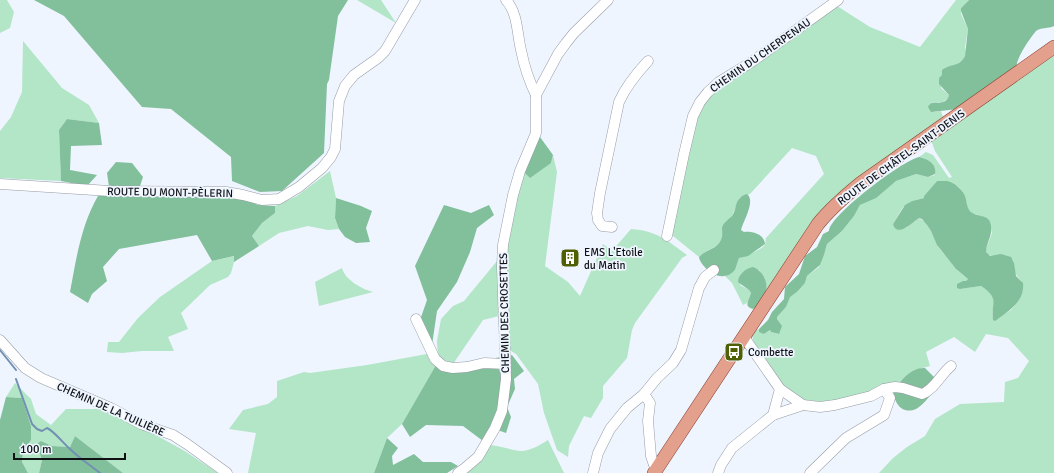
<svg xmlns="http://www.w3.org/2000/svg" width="1054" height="473" viewBox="0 0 1054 473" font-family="Signika,sans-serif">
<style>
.green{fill:#b3e5c7;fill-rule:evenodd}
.forest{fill:#82bf9b}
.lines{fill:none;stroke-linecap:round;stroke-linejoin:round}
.stream{stroke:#7290b2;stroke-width:2}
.minor-casing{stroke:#969ba5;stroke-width:11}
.major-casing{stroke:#8d4432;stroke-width:14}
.minor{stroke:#fff;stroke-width:10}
.major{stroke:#e3a08d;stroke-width:13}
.labels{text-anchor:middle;stroke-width:3.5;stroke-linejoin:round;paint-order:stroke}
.street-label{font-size:11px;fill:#0f1115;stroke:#eef5ff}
.poi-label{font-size:11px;fill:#0f1115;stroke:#eef5ff;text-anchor:start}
</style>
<rect width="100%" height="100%" fill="#eef5ff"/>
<g class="green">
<polygon points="0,0 7,0 14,12 10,28 0,33"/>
<polygon points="357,0 381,0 396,23"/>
<path d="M956,0H969L961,8V14L968,29L965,47L966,53L964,59L956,65L945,68L941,88L949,95L948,98L943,102H932L934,112L941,111L943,117L847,187L826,206L767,291L765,278L759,270L740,285L749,290L751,293L747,303L743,305L732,283L725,276L735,270L739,258C744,256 763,250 765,244C766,242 765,240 766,238L824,174L816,156L792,148L750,194L740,197L732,216L722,229C727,247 707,248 699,257L673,236L671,230L699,109L716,88L837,6L870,27L920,47Z"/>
<polygon points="23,41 62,88 89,105 99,123 67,119 59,130 61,181 0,178 0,131 11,117 22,92"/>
<path d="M1054,52V473H879L893,458L907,447L925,436L935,419L960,404L1004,402L1005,382L1018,378L1029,361L1008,338L986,334L975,352L954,337L926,352L930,366L915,370L900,381L898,384H883L870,391L827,402L804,400L796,395L783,385L754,342L752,336V332L759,329L764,334L770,330L771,332L778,334L777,317L786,307L790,296L798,291L805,283L807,276L819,267L824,255L827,244L842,231L854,216L860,205L866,202L873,199L896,181L916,174L928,177L935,175V168L924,158L919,157L926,152L933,155L949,178L952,177L935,151L931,140ZM937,181C949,181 961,184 965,197C967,202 966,207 970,211C973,215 977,214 981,216C985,217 988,221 991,224L992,233L985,252L988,255L1013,260L1015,273L1021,281L1023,290L1019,299L1011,310L1002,315L998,319H993C991,301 1001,299 981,286L960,289L968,279L958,271L939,248L931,231L925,222L919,218L906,228L893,224L903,207L912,201L924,198V196Z"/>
<path d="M553,155L557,172L545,266L568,282L580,296L603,244L612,251L631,229C657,231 667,240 687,255L682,258L635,323L632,330L627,358L603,386V398L591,418L584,416L569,446L568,457L557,450L544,413L538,384L516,354L508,349C507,323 505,297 505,272C505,238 516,204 523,171L551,163Z"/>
<polygon points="330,171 336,198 335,218 339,229 328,230 308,226 279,233 259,246 252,236 262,223 275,213 275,206 297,196"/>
<polygon points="235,256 234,262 231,273 228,277 210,285 181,313 188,329 168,337 174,351 142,351 122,353 107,352 108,342 119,342 138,318 160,297 212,261"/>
<polygon points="497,261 499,316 483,320 453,364 444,363 438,358 437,341 441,319 453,306 464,301"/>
<path d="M342,268C345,280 362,289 373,292L319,306L315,282Z"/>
<polygon points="427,354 436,365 402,424 387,438 374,473 248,473 256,433 229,429 243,410 268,404 277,397 277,381 304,372 310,373 367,365"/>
<polygon points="15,383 31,399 36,414 51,425 66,409 95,409 97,407 141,427 183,450 218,473 123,473 75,436 70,447 52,446 41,441 42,460 39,473 28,473 22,462 23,452 31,440 31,426 22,398 6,397"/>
<path d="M548,440L564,473H465L489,445C499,445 513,451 521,451C530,451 540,445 548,440Z"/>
</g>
<g class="forest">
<polygon points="34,0 348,0 338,16 329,80 327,84 324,153 282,191 260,192 232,181 231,157 171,109 142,107 64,16"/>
<path d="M969,0H1054V26C1048,29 1041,27 1036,31C1028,41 1016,58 1016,70L958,109L931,112L928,107C932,100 936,104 943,102C945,102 947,99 948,98L949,95L939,84V78L942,75V70C949,64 960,67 965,56L968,29L961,11V8Z"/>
<polygon points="67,119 99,123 102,145 71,146 70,170 97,175 87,186 61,181 59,130"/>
<polygon points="540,137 553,155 551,163 530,178 523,171"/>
<path d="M919,157C928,159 937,164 935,174L928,177L916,174L896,181L876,198L860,205L854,216L842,231L827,244L824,255L820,265L807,276L805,283L798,291L790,297L786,307L777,317V319L782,326L779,334L771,332L770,330L764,334L759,332V329L768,320L772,312L784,299L785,287L799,274L805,256L817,247L823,234L829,231C829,216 903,160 919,157Z"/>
<polygon points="116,162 132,163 143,177 140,186 109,187 107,173"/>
<path d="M937,181C940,181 944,181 947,181C954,182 963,190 965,196C967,201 966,206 970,211C976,218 989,213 991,225C993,235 986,243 986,252L990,256L1001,254L1011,257L1014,263L1016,276L1023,283C1025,302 1007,312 995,321L993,320C991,301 1000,299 981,286L960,289L957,288V284L963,281H966L968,279L956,269L937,245L931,231L927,225L922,219L919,218C912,223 897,238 893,224L905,205L912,201L924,198V196Z"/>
<path d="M747,194C756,201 743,221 741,230L744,232C752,231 764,234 765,244L748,256L739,258L735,270C732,273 728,276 724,276C714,278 700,265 699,257C706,249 716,250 721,240C723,236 722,232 722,228C723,223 728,220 732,216C736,211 735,204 739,199C741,196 744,195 747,194Z"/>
<path d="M146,195L229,196L244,198L258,205L275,206V213L262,223L252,236L259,246L234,262V256L212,261L197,235L119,249L103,267L107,281L92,294L88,303L70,292C76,260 81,225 98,196Z"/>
<polygon points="336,198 361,206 372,211 366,228 370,242 356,243 345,237 339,229 335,218"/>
<polygon points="444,205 471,213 489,205 494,215 477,228 470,252 457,282 437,311 432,345 419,323 427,300 415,266"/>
<path d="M753,267C772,275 770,300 753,309C743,307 749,300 751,293L749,290L738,282C738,275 746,268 753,267Z"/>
<polygon points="512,355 524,371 514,379 515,389 507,407 511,417 506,433 492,428 483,441 463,426 426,425 410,437 402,424 436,365 454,373 490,359"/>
<path d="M925,368L935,378L934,391C930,396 921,407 916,409C901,415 894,402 893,390C901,381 911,367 925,368Z"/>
<polygon points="6,397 22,398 31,426 31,440 23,452 22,462 28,473 0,473 0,420"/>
<polygon points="75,436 123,473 39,473 42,460 37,444 41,441 52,446 70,447"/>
<polygon points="387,438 398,448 392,456 393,465 414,454 423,462 451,462 458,466 447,473 374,473"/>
</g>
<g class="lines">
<g class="stream">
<polyline points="0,350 16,370"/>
<path d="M16,379L32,424L37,429L42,431L47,428C54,431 63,443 70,449C79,458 90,465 100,473"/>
</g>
<g class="minor-casing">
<g id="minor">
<path d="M506,0C518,13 517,34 521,50C524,65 529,81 536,95"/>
<polyline points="0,184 110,191 226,192 243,195 262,200 279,199 299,187 322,168 331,157 335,149 339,101 345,86 354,75 378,58 385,51 415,0"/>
<path d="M612,227L602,226L598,220L597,213L600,193L619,102C626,86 636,74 648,61"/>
<polyline points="667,236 684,154 693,116 700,102 708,92 719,82 750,63 838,0"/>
<polyline points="416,319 435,359 443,366 453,368 467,367 484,363 505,364"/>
<path d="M744,337L780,389L803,405L820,407L835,405L871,396L884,389L895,387L903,388L922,394C935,389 940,375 951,366"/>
<polyline points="0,340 25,368 41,378 111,408 141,424 173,435 187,444 227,473"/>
<polyline points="644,394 650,403 648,421 651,456 656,471"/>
<polyline points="773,415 803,405"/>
<polyline points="458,473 465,468 478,457 495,428 502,411 506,379 502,266 503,245 513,195 520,171 536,133 536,95 558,54 566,43 574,33 608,0"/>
<polyline points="593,473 598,453 610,429 627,408 644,394 657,378 673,363 681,350 699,288 705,277 714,270"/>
<polyline points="718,473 721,465 732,448 773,415 780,389"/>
<polyline points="810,473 846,438 884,415 890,398 884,389"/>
</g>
</g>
<g class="major-casing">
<path id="major" d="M654,473L818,224C831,208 845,196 861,183L1054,47"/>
</g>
<use href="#minor" class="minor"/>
<use href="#major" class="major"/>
</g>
<defs>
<g id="building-square" transform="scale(1)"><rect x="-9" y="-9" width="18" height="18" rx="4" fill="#4f6003" stroke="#eef5ff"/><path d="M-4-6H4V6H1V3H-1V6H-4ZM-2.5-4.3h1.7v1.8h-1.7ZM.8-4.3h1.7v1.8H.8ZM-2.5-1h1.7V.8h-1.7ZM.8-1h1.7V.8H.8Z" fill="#fff"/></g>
<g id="bus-square" transform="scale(1)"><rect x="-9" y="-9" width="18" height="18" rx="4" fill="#4f6003" stroke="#eef5ff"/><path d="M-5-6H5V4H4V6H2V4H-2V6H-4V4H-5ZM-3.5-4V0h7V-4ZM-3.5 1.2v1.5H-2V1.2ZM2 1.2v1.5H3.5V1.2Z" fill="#fff"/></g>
</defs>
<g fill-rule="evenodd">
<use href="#building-square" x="570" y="258"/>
<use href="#bus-square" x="734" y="352"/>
</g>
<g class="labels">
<g class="street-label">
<text transform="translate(760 55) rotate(-35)" y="4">CHEMIN DU CHERPENAU</text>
<text transform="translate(901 157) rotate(-36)" y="4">ROUTE DE CHÂTEL-SAINT-DENIS</text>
<text transform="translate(170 192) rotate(1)" y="4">ROUTE DU MONT-PÈLERIN</text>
<text transform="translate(504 313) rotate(-91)" y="4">CHEMIN DES CROSETTES</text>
<text transform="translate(111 409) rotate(24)" y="4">CHEMIN DE LA TUILIÈRE</text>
</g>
<g class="poi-label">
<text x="584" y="256">EMS L'Etoile<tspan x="584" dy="13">du Matin</tspan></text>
<text x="748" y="356">Combette</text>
</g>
</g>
<path d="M14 453v6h111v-6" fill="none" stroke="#0f1115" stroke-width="2"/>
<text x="20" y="453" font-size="12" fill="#0f1115" stroke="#eef5ff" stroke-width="3" paint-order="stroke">100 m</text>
</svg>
